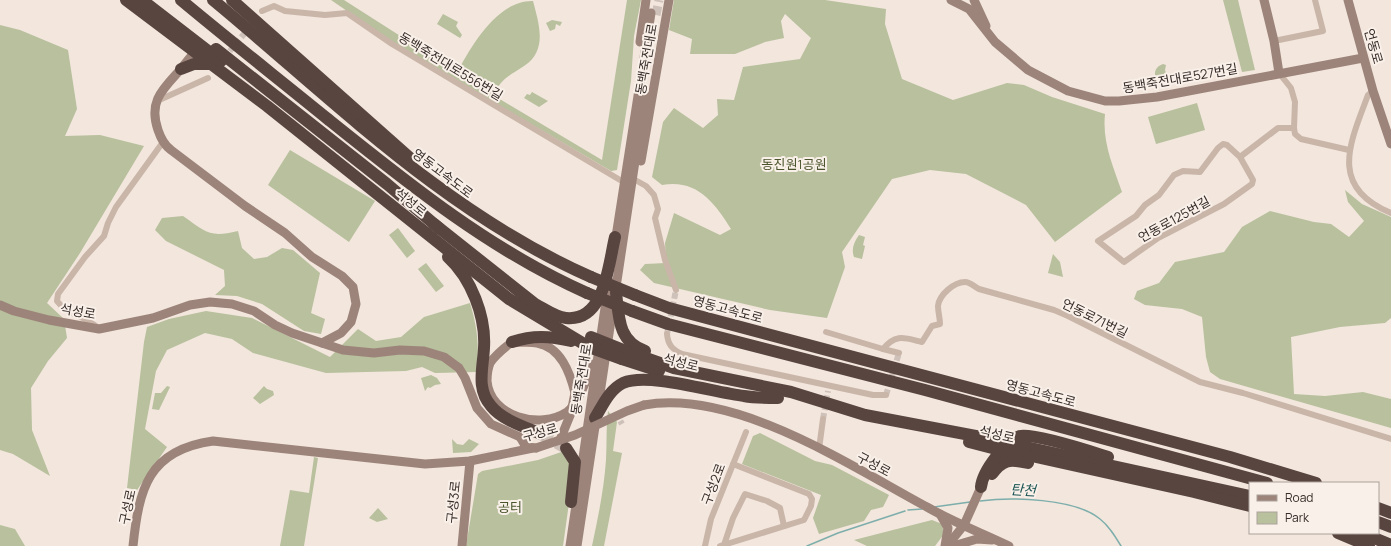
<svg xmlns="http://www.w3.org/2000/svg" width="1391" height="546" viewBox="0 0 1391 546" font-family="Manrope,'Noto Sans KR',sans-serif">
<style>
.green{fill:#b8c09d}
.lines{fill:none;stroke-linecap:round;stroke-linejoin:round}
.stream{stroke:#7daeab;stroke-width:1.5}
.street-tunnel{stroke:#cdc1b9;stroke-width:6;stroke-dasharray:6 3;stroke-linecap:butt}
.secondary-tunnel{stroke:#cdc1b9;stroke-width:9;stroke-dasharray:9 4.5;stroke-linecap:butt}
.highway-tunnel{stroke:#cdc1b9;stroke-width:12;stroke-dasharray:12 6;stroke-linecap:butt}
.street{stroke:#cab5a9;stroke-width:6}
.secondary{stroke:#9d847a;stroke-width:9}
.highway{stroke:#584540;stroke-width:12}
.secondary-bridge{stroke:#9d847a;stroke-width:9}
.highway-bridge{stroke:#584540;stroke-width:12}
.labels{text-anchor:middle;stroke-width:4;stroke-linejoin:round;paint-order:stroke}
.street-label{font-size:13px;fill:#372c29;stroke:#f9f0e9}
.park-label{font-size:13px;fill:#4a552d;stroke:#f9f0e9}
.water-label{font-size:14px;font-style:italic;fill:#1f5756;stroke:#f9f0e9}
</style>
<rect width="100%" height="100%" fill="#f2e6dd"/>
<g class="green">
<path d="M331,0H344L405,39L411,46L457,73C470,48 497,0 533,1C539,24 548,50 524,66C509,76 502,78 493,95L602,160L627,0H641L634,36L631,81L617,170L611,171L398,46Z"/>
<path d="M674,0H825L886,9L885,24L902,79L953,100L1007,83L1024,85L1052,97L1105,114C1102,142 1113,166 1122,192L1055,242L1026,205L966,174L930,170L892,179L842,252L845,267L827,318L770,310L654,283L640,270L645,264L666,263L665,243L674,213L720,235L731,229C714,202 697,179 662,185L652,177L663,122L674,108L703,128L718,115L717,99L734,100L743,67L800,59L811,38L785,14L781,21L784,38L765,42L735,54H690L692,39L669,30Z"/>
<polygon points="1223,0 1238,0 1255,70 1242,72"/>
<polygon points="443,14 458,22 456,26 462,35 460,38 437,24"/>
<polygon points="552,20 562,22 560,26 556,24 555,29 550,31 546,23"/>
<polygon points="0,25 20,30 68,50 77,109 65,136 100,135 144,146 80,253 47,303 64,319 67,338 48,361 31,388 32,430 50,476 13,454 0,450"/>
<path d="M1163,64L1166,65L1165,70L1168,78L1161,82L1156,78C1153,71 1157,66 1163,64Z"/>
<polygon points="532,92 548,101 539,107 524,98 527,94 530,95"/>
<polygon points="1197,103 1205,130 1156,144 1148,117"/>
<polygon points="290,150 375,201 349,242 268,185"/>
<polygon points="1345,190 1362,204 1391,217 1391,318 1385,323 1340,327 1291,337 1294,394 1325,396 1363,392 1391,399 1391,428 1220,379 1210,372 1206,357 1202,317 1182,309 1145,305 1134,299 1137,291 1159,283 1175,262 1224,252 1242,227 1270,211 1314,222 1331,224 1349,237 1364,221 1348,202"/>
<path d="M183,216C206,232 209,238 238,231L242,248L254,259L267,257L282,248L293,250L320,273L311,313L325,319L321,334L304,331L262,304L237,296L215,295L225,286L224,270L166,241L155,230L162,218Z"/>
<polygon points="398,228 415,251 407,258 389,235"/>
<path d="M859,235L865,237L863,245L865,246L862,259L854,257C851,249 854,242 859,235Z"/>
<polygon points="1053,254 1060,262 1063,277 1048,273"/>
<polygon points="426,263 444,286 436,292 418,269"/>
<path d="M470,303C477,326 480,347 476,372L435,373L422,367L406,371L326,373L253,353L232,339L205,333L167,350L156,371L145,429L167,447L137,490L127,488L144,342L147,327L169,319L206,311L252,318L330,357L358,329L376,341L401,337L424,317Z"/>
<polygon points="431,375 437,378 441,384 435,385 430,388 428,387 425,391 421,378"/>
<polygon points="167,386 170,387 159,410 152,409 155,393 161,393"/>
<polygon points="264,386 267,389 273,391 274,395 260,404 253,398"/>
<path d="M608,411L617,422L613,451L622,453L604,546H592C598,518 604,489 606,460C607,443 606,427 608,411Z"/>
<polygon points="760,433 815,461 832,465 889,495 883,507 871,510 864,521 819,534 813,518 821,495 742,464 753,436"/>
<polygon points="452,439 457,444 463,445 469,439 479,444 471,452 453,453"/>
<polygon points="570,449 573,474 563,546 466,546 478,474 482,471 538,460"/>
<polygon points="314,457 318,458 304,546 280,546 290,490 309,493"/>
<polygon points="378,508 388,519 377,522 369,518"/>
<polygon points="932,520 942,524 944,534 935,546 867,546 854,540"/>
<polygon points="0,525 15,529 25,546 0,546"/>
</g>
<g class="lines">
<g class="stream">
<path d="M980,501C1011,497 1075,498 1100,519C1109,526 1115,536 1121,546"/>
<polyline points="934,507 970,502"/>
<polyline points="908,510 922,509"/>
<polyline points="807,546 838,533 905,511"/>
</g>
<g class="street-tunnel">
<polyline points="224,58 249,28"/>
<polyline points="667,334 676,290"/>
<polyline points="886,395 899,353"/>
<polyline points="616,413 622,424"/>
<polyline points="823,419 828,391"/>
</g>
<polyline class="secondary-tunnel" points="656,15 659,0"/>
<polyline class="highway-tunnel" points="541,434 566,448"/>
<g class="street">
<polyline points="262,11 274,6 285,11 325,15 347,13 392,44 620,180"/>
<polyline points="1274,41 1323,31 1315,0"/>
<polyline points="1279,73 1291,88 1295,102 1294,128"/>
<path d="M1373,91L1368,95C1350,143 1328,187 1391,213"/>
<polyline points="157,101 208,78"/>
<polyline points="1240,157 1253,180 1252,184 1224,204 1158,238 1124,262 1098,241 1136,216 1145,205 1159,195 1174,175 1183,171 1200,172 1218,148 1223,144 1227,145 1240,157 1278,128 1294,128 1295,134 1301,139 1349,150"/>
<polyline points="637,181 646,186 654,195 658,209 655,218 665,260 676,290"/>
<path d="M99,329C87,316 67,315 57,301L58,294L85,257L104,236L108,223L116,207L163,142"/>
<path d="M826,332L883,349C896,333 905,338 922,342L932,326L940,324C940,318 938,312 938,306C939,295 954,282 965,282C970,282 975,287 979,289L1054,310L1068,316L1200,382L1243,393L1391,439"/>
<path d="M667,334C668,345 672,349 682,354L873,395H886"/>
<polyline points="883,349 899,353"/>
<polyline points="819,449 823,419"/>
<polyline points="724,545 733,518 745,494 767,501 780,508 784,526"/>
<polyline points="705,546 711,519 746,432"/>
<polyline points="720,546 804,520 811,506 812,499 809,494 733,464"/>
</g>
<g class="secondary">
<polyline points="951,0 969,9 995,42 1028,70 1068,91 1105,101 1119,101 1157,97 1363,58"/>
<polyline points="974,0 986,26"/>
<polyline points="1264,0 1274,41 1279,73"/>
<polyline points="1348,0 1373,91 1391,144"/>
<polyline points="640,42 646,0"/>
<path d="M199,47C193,54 187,61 181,69C163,89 148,101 158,130C161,139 164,145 171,150L245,206L285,233L312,257L342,276L353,287L356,304L351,322L341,333L322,343"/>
<polyline points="641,161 669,0"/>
<polyline points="615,243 651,13"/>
<polyline points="0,305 14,311 49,320 99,329 153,318 190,305 210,302 232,304 254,311 275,325 292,333 343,350 374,353 400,350 424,351 444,357 459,368 465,378 477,408 491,424 520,437 526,447 536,448"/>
<path d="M575,393C570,373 561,347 537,343C529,342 520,342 512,342C504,348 496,354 490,363C488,368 487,375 487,381C490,417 540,430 567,412C577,405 589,375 593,364"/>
<path d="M644,405C735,389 849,465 927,507C953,522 982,533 1009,546"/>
<polyline points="940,514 948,528 945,546"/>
<path d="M133,546C139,489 148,450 213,441L425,464L470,461L533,448"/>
<polyline points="462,546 470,461"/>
<polyline points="570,546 609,281"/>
<polyline points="577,546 645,95"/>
<polyline points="947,546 964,525 981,487"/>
<polyline points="953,546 977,539 992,540"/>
</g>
<g class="highway">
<polyline points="126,0 267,106 509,299 589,347"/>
<polyline points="142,0 221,61"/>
<path d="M181,0C230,41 280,80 329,120C410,185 492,251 587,293"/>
<path d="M213,0C334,100 445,213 591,277"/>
<polyline points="232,0 410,158"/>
<polyline points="216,49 387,184 440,229"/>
<polyline points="181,69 194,64 212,64"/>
<path d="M434,224L535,304C545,309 555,317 566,318C605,322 608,266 615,237"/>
<path d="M448,257C471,278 486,316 484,348C483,368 476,389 491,406C502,420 525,427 541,434"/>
<path d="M616,292C619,318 618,341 645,351"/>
<polyline points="635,295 669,308 1230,457 1316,483"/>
<polyline points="632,311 668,324 925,390 1267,483"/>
<path d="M512,342C533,335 550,336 571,341"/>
<polyline points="626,351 674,368 791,392 865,415 1002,441"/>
<polyline points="622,359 659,371"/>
<path d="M595,418C603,405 609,390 623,383C649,372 715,393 744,396C755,398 767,398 778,398"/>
<polyline points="969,442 996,449"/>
<polyline points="1026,447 1250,496"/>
<polyline points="566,448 575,462 571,502"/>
<polyline points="1018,453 1194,492 1250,506"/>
<path d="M992,474C1003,459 1010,459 1028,463"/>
<path d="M981,487C982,476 989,466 996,457C1002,450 1011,437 1021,436C1038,434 1089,451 1108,457"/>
<polyline points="1378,508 1391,513"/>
<polyline points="1378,522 1391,527"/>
<polyline points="1338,533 1369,546"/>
<polyline points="1362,533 1391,545"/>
</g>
<g class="secondary-bridge">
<polyline points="560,440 571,413 575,393"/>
<polyline points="536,448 575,435 627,411 644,405"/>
</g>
<g class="highway-bridge">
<polyline points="591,277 635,295"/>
<polyline points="587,293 632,311"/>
<polyline points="591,337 626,351"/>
<polyline points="589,347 622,359"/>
<polyline points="1002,441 1026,447"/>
<polyline points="996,449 1018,453"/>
</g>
</g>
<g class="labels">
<g class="street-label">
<text transform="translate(1374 46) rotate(74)" y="5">언동로</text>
<text transform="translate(646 59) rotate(-80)" y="5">동백죽전대로</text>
<text transform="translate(451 66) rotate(31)" y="5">동백죽전대로556번길</text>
<text transform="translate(1180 78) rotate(-10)" y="5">동백죽전대로527번길</text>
<text transform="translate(443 173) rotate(37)" y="5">영동고속도로</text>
<text transform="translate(411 202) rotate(39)" y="5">석성로</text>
<text transform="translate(1174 219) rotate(-29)" y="5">언동로125번길</text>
<text transform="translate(728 309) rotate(15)" y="5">영동고속도로</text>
<text transform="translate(78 311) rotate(10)" y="5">석성로</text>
<text transform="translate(1095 318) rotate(26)" y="5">언동로71번길</text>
<text transform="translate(681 362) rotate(14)" y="5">석성로</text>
<text transform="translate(581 379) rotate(-81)" y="5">동백죽전대로</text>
<text transform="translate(1041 393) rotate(15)" y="5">영동고속도로</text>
<text transform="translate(540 432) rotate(-16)" y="5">구성로</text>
<text transform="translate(997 434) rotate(13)" y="5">석성로</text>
<text transform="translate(874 464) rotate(28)" y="5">구성로</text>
<text transform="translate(713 484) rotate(-69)" y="5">구성2로</text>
<text transform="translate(453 502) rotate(-84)" y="5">구성3로</text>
<text transform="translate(127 507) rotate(-78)" y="5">구성로</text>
</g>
<g class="park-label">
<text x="794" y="169">동진원1공원</text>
<text x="510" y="512">공터</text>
</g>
<g class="water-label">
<text transform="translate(1023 490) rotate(3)" y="5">탄천</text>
</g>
</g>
<rect x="1249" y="482" width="130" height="52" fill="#f9f0e9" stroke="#aba29c"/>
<rect x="1257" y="495" width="20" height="6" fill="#9d847a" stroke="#aba29c"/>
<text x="1285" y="502" font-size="12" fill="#372c29">Road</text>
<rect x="1257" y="512" width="20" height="12" fill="#b8c09d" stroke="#aba29c"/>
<text x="1285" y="522" font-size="12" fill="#372c29">Park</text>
</svg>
